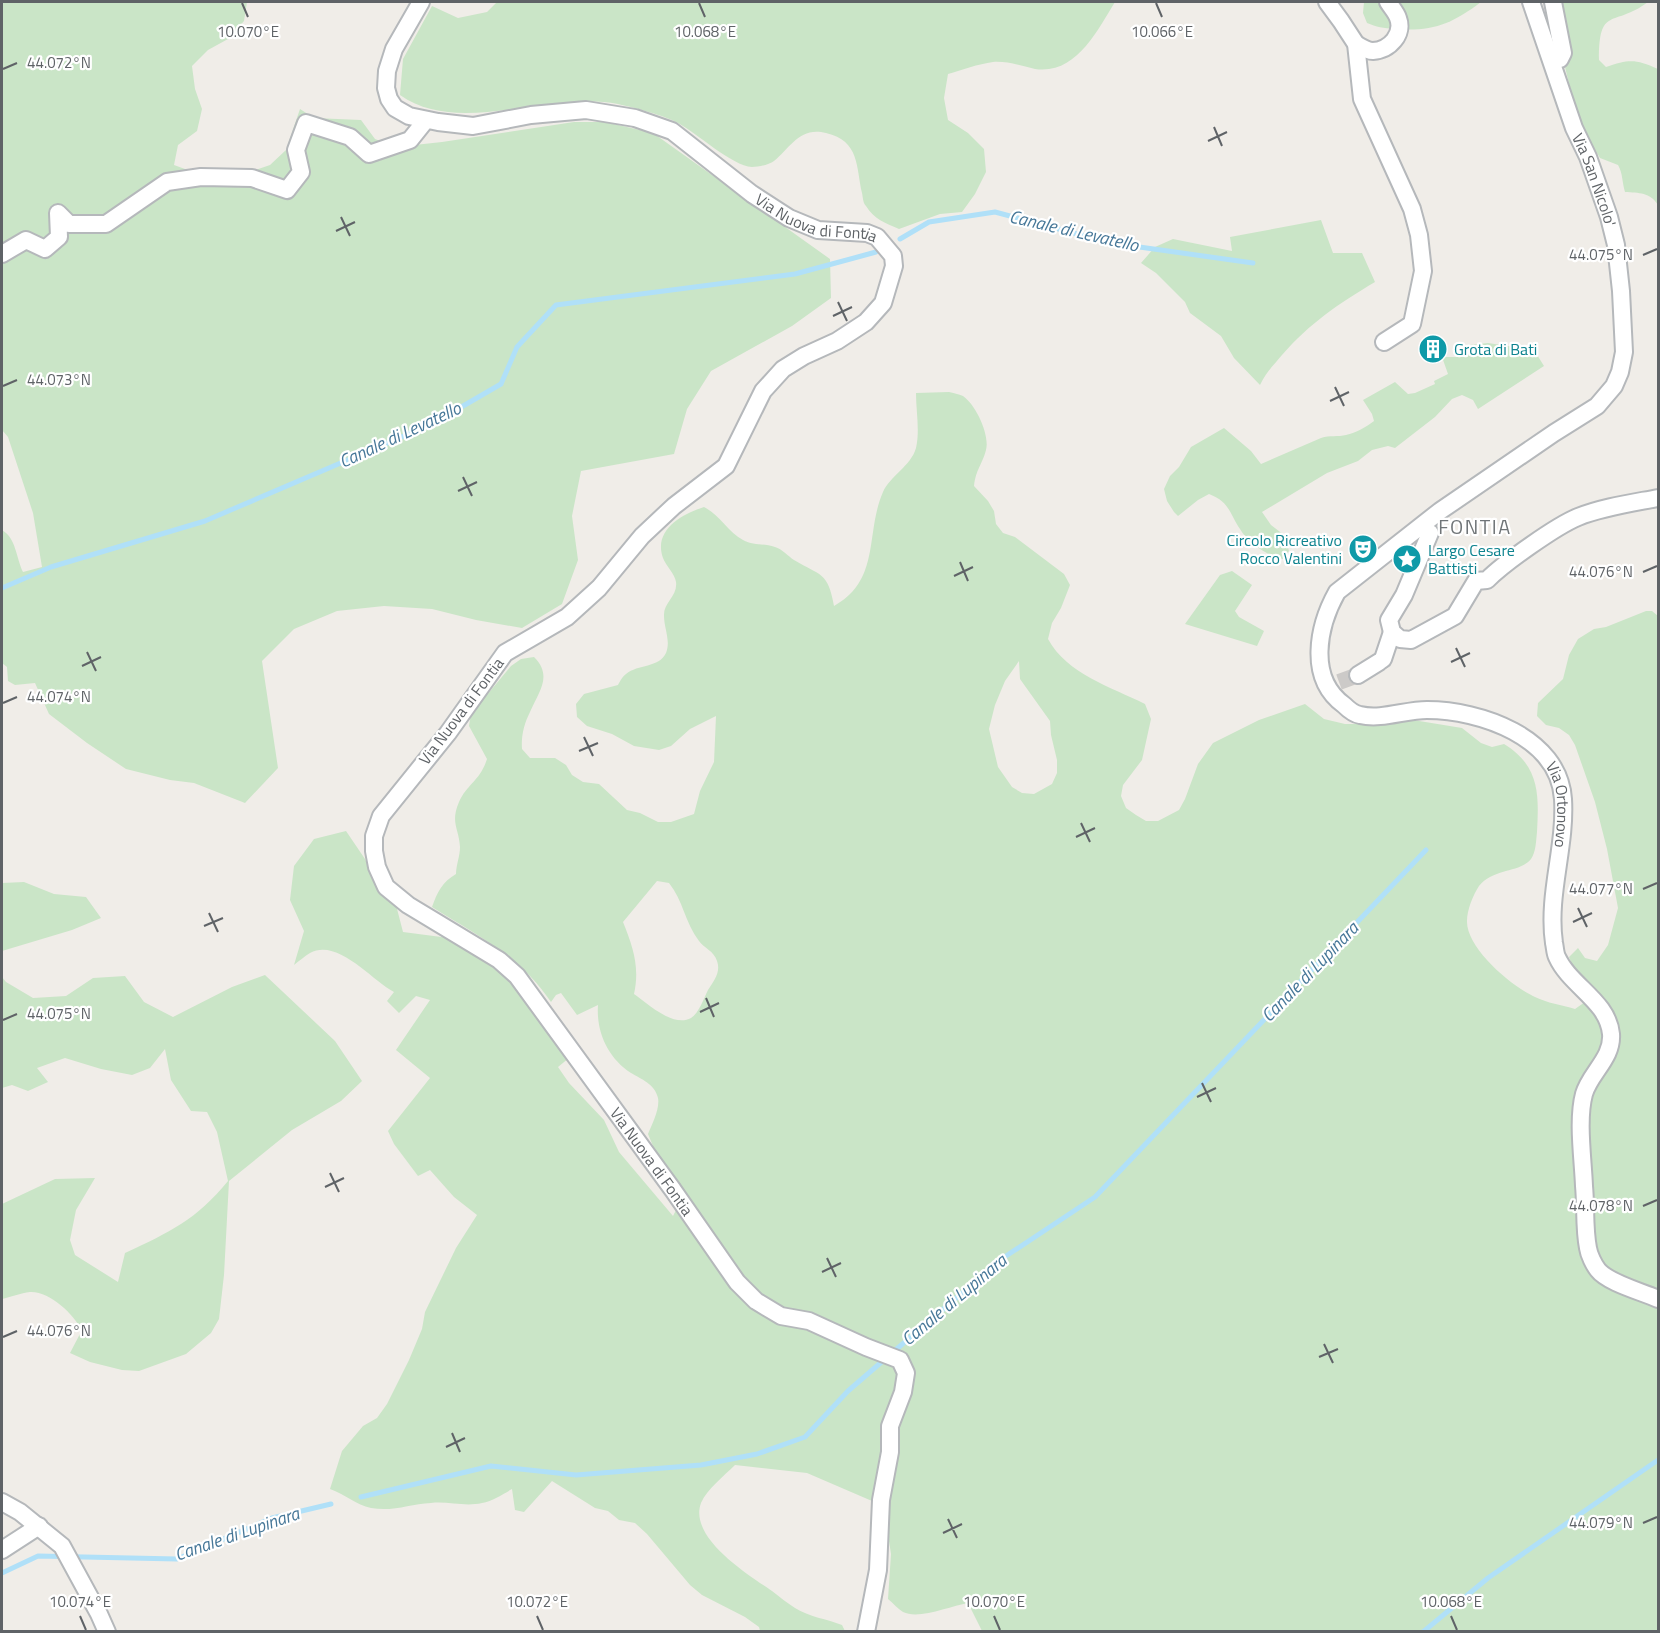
<svg xmlns="http://www.w3.org/2000/svg" width="1660" height="1633" viewBox="0 0 1660 1633" font-family="'Titillium Web',sans-serif">
<style>
.green{fill:#cae5c7;fill-rule:evenodd}
.lines{fill:none;stroke-linecap:round;stroke-linejoin:round}
.stream{stroke:#b0e0f8;stroke-width:5}
.minor-tunnel{stroke:#cccac8;stroke-width:16;stroke-dasharray:16 8;stroke-linecap:butt}
.minor-casing{stroke:#b5b8bb;stroke-width:20}
.minor{stroke:#fff;stroke-width:16}
.ticks{fill:none;stroke:#5f6367;stroke-width:2}
.labels{text-anchor:middle;stroke-width:4.5;stroke-linejoin:round;paint-order:stroke}
.street-label{font-size:16px;fill:#5f6367;stroke:#fff}
.culture-label{font-size:16px;fill:#0d838f;stroke:#fff;text-anchor:start}
.water-label{font-size:18px;font-style:italic;fill:#467798;stroke:#fff}
.quarter-label{font-size:20px;letter-spacing:1.5px;fill:#707578;stroke:#fff}
.ticks-label{font-size:15px;text-anchor:middle;fill:#5f6367;stroke:#fff;stroke-width:4.5;stroke-linejoin:round;paint-order:stroke}
</style>
<rect width="100%" height="100%" fill="#f0ede8"/>
<g class="green">
<path d="M2,2H247L244,21L228,39L208,50L192,66L195,89L202,109L197,131L178,145L174,165L196,173L250,172L270,165L286,150L300,109L314,118L361,120L375,139L396,147L442,142L574,122H605L653,133L830,259L831,298L792,326L711,371L687,409L674,454L581,471L572,516L578,560L562,604L522,628L476,620L432,609L384,606L337,611L294,629L262,661L278,768L245,803L194,783L170,780L126,769L87,743L49,714L35,683L15,685L8,681L7,667L2,663V530C16,538 16,557 23,572L42,567L33,513L8,437L2,430Z"/>
<path d="M497,2H1115C1097,31 1076,75 1035,69C1021,66 1008,61 993,62C978,64 962,70 948,74L944,98L948,120L968,133L984,149L986,172L975,194L962,212L940,214L899,229C885,223 874,219 866,206C863,203 863,198 862,193C856,167 860,141 826,133C800,126 790,148 774,161C769,165 758,167 752,167C732,166 697,133 678,123C666,116 632,107 618,104C550,90 459,137 400,95L403,59L432,6L458,18L487,12Z"/>
<path d="M1364,2H1481C1452,24 1432,32 1394,29C1384,28 1376,27 1367,23L1363,13Z"/>
<path d="M1547,2H1648C1613,28 1599,5 1599,60L1606,67C1629,59 1636,59 1658,69V205C1650,192 1639,193 1625,192C1622,182 1623,174 1618,165L1600,158L1578,121L1551,9Z"/>
<path d="M1321,220L1333,253H1362L1375,282C1338,304 1310,323 1282,355C1273,366 1266,372 1260,385L1234,358L1221,336L1190,313L1185,302L1156,273L1141,263L1155,247L1173,239L1232,251L1230,237Z"/>
<path d="M1488,343L1534,350L1544,366L1478,409L1473,400L1462,395L1452,399L1435,417L1395,448L1388,446L1372,450L1358,461L1327,473L1262,512L1271,525L1284,535L1289,551L1283,559C1268,556 1248,543 1240,529C1229,513 1230,502 1209,494L1198,500L1178,516L1174,512L1167,501L1164,489L1170,476L1179,467L1191,447L1224,428L1251,451L1261,464L1321,438C1330,435 1338,437 1346,435C1356,433 1366,427 1374,421L1372,414L1363,400L1395,382L1408,394L1415,393L1435,384L1434,381L1448,374L1442,357H1464L1470,345Z"/>
<path d="M949,392C953,393 959,394 963,396C976,405 990,435 986,450C982,465 976,469 974,486L988,501L994,511L996,524L1003,533L1015,537L1064,574L1070,585L1061,608L1052,623L1048,639C1067,674 1111,687 1145,704L1151,719L1142,760L1123,785L1121,796L1126,808L1136,815L1146,821H1158L1179,810L1185,799L1198,764L1213,743L1259,720L1305,704L1324,719L1345,724H1373L1407,719L1462,728L1481,743L1492,747L1504,744C1540,766 1539,795 1537,832C1536,841 1536,852 1531,859C1520,873 1494,868 1479,886C1473,895 1467,910 1467,921C1466,948 1512,987 1535,997C1547,1003 1562,1005 1575,1009L1585,1002L1569,957L1578,948L1585,958L1597,961L1608,945L1618,908L1607,849L1595,802L1575,745L1569,735L1559,728L1546,725L1537,716L1538,703L1563,679L1569,655L1578,639L1594,629L1606,627L1646,611H1652L1658,616V1631H982L968,1603C950,1606 919,1620 903,1612C898,1609 893,1603 888,1599L891,1554L885,1515L872,1501L807,1473L735,1465C724,1476 707,1489 701,1503C688,1538 750,1576 772,1591C780,1597 787,1603 795,1608C809,1617 827,1619 842,1625L845,1631H760L759,1627L745,1617L702,1595L690,1585L647,1534L635,1523L619,1520L608,1511L595,1508L552,1481L524,1512L515,1510L512,1489C503,1494 493,1501 482,1503C465,1507 448,1501 431,1503C410,1504 393,1512 371,1508C356,1505 345,1494 330,1489L342,1451L363,1426L377,1418L387,1404L409,1360L422,1329L425,1312L456,1248L477,1215L454,1197L430,1170L418,1176L394,1144L388,1131L430,1078L396,1050L430,1000L416,996L399,1013L387,1001L394,992C371,980 338,938 310,953C305,956 299,961 294,965L304,931L290,900L294,866L314,839L346,831L365,859L378,888L396,905L403,932L449,938L516,980L569,1058L558,1067L569,1083L604,1120L619,1152L673,1216L678,1206L648,1134C652,1124 660,1109 658,1098C655,1084 641,1079 631,1073C608,1058 596,1032 598,1005L577,1015L561,993L556,995L551,1002C520,956 478,936 432,907C437,893 442,882 456,874C456,865 460,856 460,847C459,828 450,823 459,802C467,784 480,781 487,759L469,726L471,714L511,666L521,659L534,657C553,676 539,691 530,712C524,724 521,736 522,749L530,758H555L566,765L572,775L583,782L599,784L627,810L640,813L658,822H671L694,814L700,791L714,762L716,716L690,729L671,746L659,750L634,746L612,734L587,726L577,717L576,704L584,694L618,685C620,681 623,676 626,674C638,664 659,668 666,653C671,641 664,628 664,616C663,603 678,596 676,582C675,574 666,566 663,558C653,530 682,514 704,507C720,515 728,532 743,540C753,546 764,543 775,547C782,549 788,556 794,560C821,576 828,572 834,606C881,580 865,533 883,492C890,476 911,466 916,448C920,431 916,411 916,393ZM1019,661L1020,679L1050,721L1051,735L1057,760V773L1052,784L1034,794L1022,793L1012,787L998,767L989,729L995,705L1005,681ZM657,881L669,883C683,900 685,923 699,941C704,948 714,951 717,961C721,972 714,981 708,990C704,998 699,1013 691,1018C673,1028 647,1003 634,994C640,967 633,947 623,922Z"/>
<polygon points="1232,571 1252,585 1235,611 1239,617 1264,631 1257,646 1185,624 1220,575"/>
<polygon points="24,882 54,894 86,897 101,918 72,930 2,951 2,883"/>
<path d="M265,975L335,1041L362,1081L341,1101L292,1130L229,1181L224,1275L219,1319L211,1333L186,1354L139,1371L122,1370L90,1362L70,1353L82,1330C73,1314 50,1291 30,1292C21,1293 10,1297 2,1299V1204L55,1179L95,1178L76,1210L70,1240L75,1255L118,1282L125,1253C170,1232 196,1220 228,1181L217,1132L207,1112L191,1111L171,1080L165,1049L150,1068L132,1075L101,1069L65,1058L37,1068L48,1082L28,1091L12,1085L2,1088V977L6,982L33,998L66,996L93,978L125,976L144,1002L173,1017L232,987Z"/>
</g>
<g class="lines">
<g class="stream">
<polyline points="900,239 929,222 995,212 1111,243 1253,263"/>
<polyline points="2,588 51,567 205,521 432,424 501,384 517,347 556,305 795,274 876,252"/>
<polyline points="892,1353 1003,1258 1095,1197 1426,850"/>
<polyline points="361,1497 491,1466 576,1475 701,1465 757,1454 805,1437 848,1391 885,1359"/>
<polyline points="2,1573 38,1556 177,1559 272,1518 331,1504"/>
<polyline points="1423,1632 1488,1578 1658,1460"/>
</g>
<polyline class="minor-tunnel" points="1339,682 1358,675"/>
<g class="minor-casing">
<g id="minor">
<path id="s1" d="M421,2L394,49L387,71L386,88L389,99L395,108L409,116L438,122L473,126L531,115L586,110L635,118L672,131L752,194L789,218L818,230L867,233L877,237L893,256L894,266L883,303L866,322L837,341L804,356L783,369L763,391L726,466L674,506L642,536L599,588L567,617L505,653L448,733L381,816L374,836V851L377,867L386,887L408,905L499,960L517,976L673,1190L737,1282L756,1301L781,1316L809,1321L866,1347L900,1360L906,1373L903,1392L890,1426V1452L881,1500L878,1570L866,1632"/>
<polyline points="1327,2 1341,21 1356,44 1362,99 1412,209 1419,235 1423,271 1412,324 1384,342"/>
<path id="s2" d="M1531,2L1574,128L1588,157L1609,217L1616,245L1621,291L1624,352L1620,372L1614,386L1597,406L1554,433L1440,511L1337,592C1318,626 1307,678 1344,705C1348,709 1354,714 1360,715C1382,720 1405,710 1427,710C1480,710 1559,737 1563,799C1566,847 1547,895 1554,943C1555,947 1555,953 1557,957C1570,986 1608,1001 1611,1034C1613,1058 1590,1073 1584,1094C1577,1120 1583,1159 1584,1186C1586,1206 1584,1228 1588,1248C1589,1255 1594,1265 1598,1270C1608,1283 1643,1292 1658,1299"/>
<path d="M1356,44C1361,47 1367,51 1373,51C1390,50 1404,34 1398,18C1396,12 1391,7 1388,2"/>
<polyline points="1551,57 1555,60 1560,59 1563,53 1553,2"/>
<polyline points="2,254 26,240 45,249 59,237 58,213 69,224 106,224 167,182 201,177 252,178 287,190 301,172 296,150 306,123 350,137 369,154 410,140 426,120"/>
<path d="M1430,533L1404,595L1389,620L1392,632L1400,639L1411,640L1455,616L1476,581L1487,580C1504,563 1556,526 1578,517C1603,507 1632,503 1658,498"/>
<polyline points="1383,659 1392,632"/>
<polyline points="1358,675 1379,662"/>
<polyline points="2,1502 20,1512 62,1546 99,1614 107,1632"/>
<polyline points="2,1550 39,1526"/>
</g>
</g>
<use href="#minor" class="minor"/>
</g>
<path class="ticks" d="M242,3L248,17M699,3L705,17M1156,3L1162,17M3,69L17,63M1214,127L1222,146M1208,141L1227,132M341,217L350,236M336,231L355,222M1643,255L1657,249M838,302L847,321M833,316L852,307M3,386L17,380M1335,387L1344,406M1330,401L1349,392M463,477L472,496M458,491L477,482M960,562L968,581M1643,572L1657,566M954,576L973,567M1456,648L1465,667M87,652L96,671M1451,662L1470,653M82,666L101,657M3,703L17,697M584,737L593,756M579,751L598,743M1081,823L1090,842M1076,837L1095,828M1643,889L1657,883M1578,908L1587,927M209,913L218,932M1573,922L1592,913M204,926L223,918M706,998L714,1017M700,1012L719,1003M3,1020L17,1014M1202,1083L1211,1102M1197,1097L1216,1088M330,1173L339,1192M325,1187L344,1178M1643,1206L1657,1200M827,1258L836,1277M822,1272L841,1263M3,1337L17,1331M1324,1344L1333,1363M1319,1357L1338,1349M452,1433L460,1452M446,1447L465,1438M948,1519L957,1538M1643,1523L1657,1517M943,1533L962,1524M80,1616L86,1630M537,1616L543,1630M994,1616L1000,1630M1451,1616L1457,1630"/>
<defs>
<g id="building-disc" transform="scale(1.5)"><circle r="9.5" fill="#0f9aa8" stroke="#fff"/><path d="M-4-6H4V6H1V3H-1V6H-4ZM-2.5-4.3h1.7v1.8h-1.7ZM.8-4.3h1.7v1.8H.8ZM-2.5-1h1.7V.8h-1.7ZM.8-1h1.7V.8H.8Z" fill="#fff"/></g>
<g id="theatre-disc" transform="scale(1.5)"><circle r="9.5" fill="#0f9aa8" stroke="#fff"/><path d="M-5-5.5Q0-4 5-5.5V0Q5 5 0 6Q-5 5-5 0ZM-3.3-2.5H-1v1.5H-3.3ZM1-2.5H3.3v1.5H1ZM-2.8 1Q0 5.5 2.8 1Z" fill="#fff"/></g>
<g id="sight-disc" transform="scale(1.5)"><circle r="9.5" fill="#0f9aa8" stroke="#fff"/><path d="M0-6L1.8-2.2L6-1.7L2.9 1.2L3.7 5.4L0 3.3L-3.7 5.4L-2.9 1.2L-6-1.7L-1.8-2.2Z" fill="#fff"/></g>
</defs>
<g fill-rule="evenodd">
<use href="#building-disc" x="1433" y="349"/>
<use href="#theatre-disc" x="1363" y="549"/>
<use href="#sight-disc" x="1407" y="559"/>
</g>
<g class="labels">
<g class="street-label">
<text dy="6" stroke="none"><textPath href="#s2" startOffset="189">Via San Nicolo'</textPath></text>
<text dy="6" stroke="none"><textPath href="#s1" startOffset="573">Via Nuova di Fontia</textPath></text>
<text transform="translate(461 711) rotate(-53)" y="6">Via Nuova di Fontia</text>
<text dy="6" stroke="none"><textPath href="#s2" startOffset="1140">Via Ortonovo</textPath></text>
<text dy="6" stroke="none"><textPath href="#s1" startOffset="1905">Via Nuova di Fontia</textPath></text>
</g>
<g class="culture-label">
<text x="1454" y="355">Grota di Bati</text>
<text x="1342" y="546" text-anchor="end">Circolo Ricreativo<tspan x="1342" dy="18">Rocco Valentini</tspan></text>
<text x="1428" y="556">Largo Cesare<tspan x="1428" dy="18">Battisti</tspan></text>
</g>
<g class="water-label">
<text transform="translate(1074 231) rotate(13)" y="6">Canale di Levatello</text>
<text transform="translate(400 435) rotate(-25)" y="6">Canale di Levatello</text>
<text transform="translate(1310 972) rotate(-46)" y="6">Canale di Lupinara</text>
<text transform="translate(954 1300) rotate(-40)" y="6">Canale di Lupinara</text>
<text transform="translate(237 1534) rotate(-19)" y="6">Canale di Lupinara</text>
</g>
<g class="quarter-label">
<text x="1475" y="534">FONTIA</text>
</g>
</g>
<g class="ticks-label">
<text x="248" y="37">10.070°E</text>
<text x="705" y="37">10.068°E</text>
<text x="1162" y="37">10.066°E</text>
<text x="59" y="68">44.072°N</text>
<text x="1601" y="260">44.075°N</text>
<text x="59" y="385">44.073°N</text>
<text x="1601" y="577">44.076°N</text>
<text x="59" y="702">44.074°N</text>
<text x="1601" y="894">44.077°N</text>
<text x="59" y="1019">44.075°N</text>
<text x="1601" y="1211">44.078°N</text>
<text x="59" y="1336">44.076°N</text>
<text x="1601" y="1528">44.079°N</text>
<text x="80" y="1607">10.074°E</text>
<text x="537" y="1607">10.072°E</text>
<text x="994" y="1607">10.070°E</text>
<text x="1451" y="1607">10.068°E</text>
</g>
<rect width="1660" height="1633" fill="none" stroke="#5f6367" stroke-width="6"/>
</svg>
